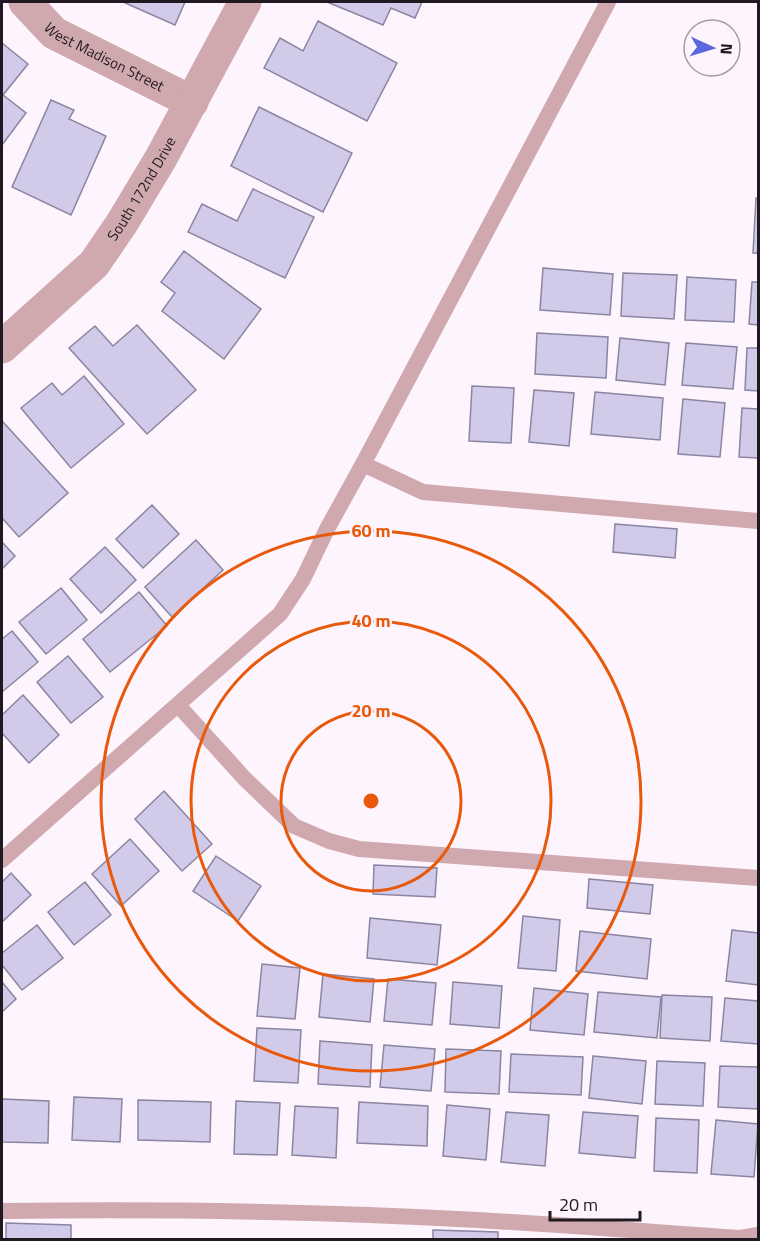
<svg xmlns="http://www.w3.org/2000/svg" width="760" height="1241" viewBox="0 0 760 1241" font-family="'Titillium Web',sans-serif">
<style>
.building{fill:#d1cbe9;stroke:#8a85a1;stroke-width:1.5}
.lines{fill:none;stroke-linecap:round;stroke-linejoin:round}
.lane{stroke:#d0a9ae;stroke-width:16}
.street{stroke:#d0a9ae;stroke-width:33}
.ring{fill:none;stroke:#e8590c;stroke-width:3}
.labels{text-anchor:middle;stroke-width:5;stroke-linejoin:round;paint-order:stroke}
.street-label{font-size:15px;fill:#211922;stroke:#fef4fe}
.centre{fill:#e8590c;stroke:#fef4fe;stroke-width:3}
.ring-label{font-size:18px;text-anchor:middle;font-weight:bold;fill:#e8590c;stroke:#fef4fe;stroke-width:5;stroke-linejoin:round;paint-order:stroke}
</style>
<rect width="100%" height="100%" fill="#fef4fe"/>
<g class="building">
<polygon points="123,2 185,2 175,25"/>
<polygon points="327,2 422,2 415,18 391,8 383,25"/>
<polygon points="318,21 397,63 367,121 264,68 280,38 303,51"/>
<polygon points="2,43 28,64 3,95 26,113 2,145"/>
<polygon points="51,100 74,110 69,119 106,136 71,215 12,187"/>
<polygon points="259,107 352,153 323,212 231,166"/>
<polygon points="253,189 314,217 285,278 188,232 202,204 237,221"/>
<polygon points="756,198 758,198 758,253 753,253"/>
<polygon points="184,251 261,309 224,359 162,311 175,293 161,282"/>
<polygon points="543,268 613,274 610,315 540,310"/>
<polygon points="623,273 677,275 674,319 621,316"/>
<polygon points="687,277 736,280 734,322 685,320"/>
<polygon points="752,282 758,282 758,325 749,324"/>
<polygon points="137,325 196,390 147,434 69,348 95,326 113,346"/>
<polygon points="537,333 608,337 606,378 535,374"/>
<polygon points="620,338 669,343 665,385 616,380"/>
<polygon points="686,343 737,347 733,389 682,385"/>
<polygon points="747,348 758,348 758,391 745,390"/>
<polygon points="84,376 124,424 71,468 21,408 52,383 62,395"/>
<polygon points="472,386 514,388 511,443 469,441"/>
<polygon points="534,390 574,393 569,446 529,442"/>
<polygon points="595,392 663,398 660,440 591,434"/>
<polygon points="683,399 725,403 720,457 678,454"/>
<polygon points="742,408 758,409 758,458 739,457"/>
<polygon points="3,422 68,493 19,537 2,518 2,424"/>
<polygon points="152,505 179,534 143,568 116,539"/>
<polygon points="615,524 677,529 675,558 613,552"/>
<polygon points="196,540 223,570 172,617 145,587"/>
<polygon points="2,542 15,556 2,569"/>
<polygon points="105,547 136,580 101,613 70,579"/>
<polygon points="61,588 87,620 46,654 19,622"/>
<polygon points="139,592 167,626 110,672 83,639"/>
<polygon points="12,631 38,662 2,692 2,639"/>
<polygon points="68,656 103,697 71,723 37,682"/>
<polygon points="23,695 59,735 29,763 2,733 2,715"/>
<polygon points="164,791 212,844 182,871 135,819"/>
<polygon points="130,839 159,871 121,906 92,874"/>
<polygon points="216,856 261,886 238,921 193,891"/>
<polygon points="374,865 437,868 435,897 373,894"/>
<polygon points="11,873 31,895 2,922 2,882"/>
<polygon points="589,879 653,885 650,914 587,908"/>
<polygon points="85,882 111,915 74,945 48,912"/>
<polygon points="523,916 560,920 556,971 518,968"/>
<polygon points="370,918 441,925 437,965 367,958"/>
<polygon points="37,925 63,958 22,990 2,965 2,953"/>
<polygon points="732,930 758,933 758,985 726,981"/>
<polygon points="580,931 651,939 647,979 576,971"/>
<polygon points="262,964 300,968 295,1019 257,1016"/>
<polygon points="323,974 374,979 370,1022 319,1017"/>
<polygon points="388,979 436,983 432,1025 384,1021"/>
<polygon points="2,982 16,999 2,1012"/>
<polygon points="453,982 502,986 499,1028 450,1024"/>
<polygon points="534,988 588,994 584,1035 530,1030"/>
<polygon points="598,992 661,997 657,1038 594,1032"/>
<polygon points="662,995 712,997 710,1041 660,1038"/>
<polygon points="725,998 758,1001 758,1044 721,1041"/>
<polygon points="257,1028 301,1030 298,1083 254,1081"/>
<polygon points="320,1041 372,1045 370,1087 318,1084"/>
<polygon points="384,1045 435,1049 431,1091 380,1087"/>
<polygon points="446,1049 501,1051 499,1094 445,1092"/>
<polygon points="511,1054 583,1057 581,1095 509,1092"/>
<polygon points="593,1056 646,1061 642,1104 589,1098"/>
<polygon points="657,1061 705,1063 703,1106 655,1104"/>
<polygon points="720,1066 758,1067 758,1109 718,1107"/>
<polygon points="74,1097 122,1099 120,1142 72,1140"/>
<polygon points="2,1099 49,1101 48,1143 2,1142"/>
<polygon points="138,1100 211,1102 210,1142 138,1140"/>
<polygon points="236,1101 280,1103 277,1155 234,1154"/>
<polygon points="359,1102 428,1106 427,1146 357,1143"/>
<polygon points="447,1105 490,1109 486,1160 443,1156"/>
<polygon points="295,1106 338,1108 336,1158 292,1155"/>
<polygon points="506,1112 549,1115 545,1166 501,1162"/>
<polygon points="583,1112 638,1116 635,1158 579,1153"/>
<polygon points="656,1118 699,1120 697,1173 654,1171"/>
<polygon points="716,1120 758,1124 754,1177 711,1174"/>
<polygon points="6,1223 71,1225 71,1240 6,1240"/>
<polygon points="433,1230 498,1232 498,1240 433,1240"/>
</g>
<g class="lines">
<g class="lane">
<polyline points="363,464 423,492 758,521"/>
<polyline points="178,705 244,778 294,826 329,841 359,849 758,878"/>
<polyline points="2,860 280,614 303,579 327,529 363,464 608,2"/>
<path d="M2,1211C160,1209 319,1211 478,1220C565,1225 653,1232 740,1238L758,1235"/>
</g>
<g class="street">
<path id="s1" d="M25,2L54,33L192,102"/>
<path id="s2" d="M2,347L94,264L122,223L161,158L245,2"/>
</g>
</g>
<g class="ring">
<circle cx="371" cy="801" r="90"/>
<circle cx="371" cy="801" r="180"/>
<circle cx="371" cy="801" r="270"/>
</g>
<g class="labels">
<g class="street-label">
<text dy="5" stroke="none"><textPath href="#s1" startOffset="98">West Madison Street</textPath></text>
<text dy="5" stroke="none"><textPath href="#s2" startOffset="213">South 172nd Drive</textPath></text>
</g>
</g>
<circle cx="371" cy="801" r="9" class="centre"/>
<g class="ring-label">
<text x="371" y="537">60 m</text>
<text x="371" y="627">40 m</text>
<text x="371" y="717">20 m</text>
</g>
<rect width="760" height="1241" fill="none" stroke="#211922" stroke-width="6"/>
<g transform="translate(712 48) rotate(94)"><circle r="28" fill="#fef4fe" stroke="#a69ca6" stroke-width="1.5"/>
<path d="M0-4.5L10 22L0 15L-10 22Z" fill="#5b67de"/>
<text y="-9" font-size="16" font-weight="bold" text-anchor="middle" fill="#211922">N</text>
</g>
<path d="M550 1211v9h90v-9" fill="none" stroke="#211922" stroke-width="3"/>
<text x="559" y="1211" font-size="18" fill="#211922" stroke="#fef4fe" stroke-width="4.5" paint-order="stroke">20 m</text>
</svg>
